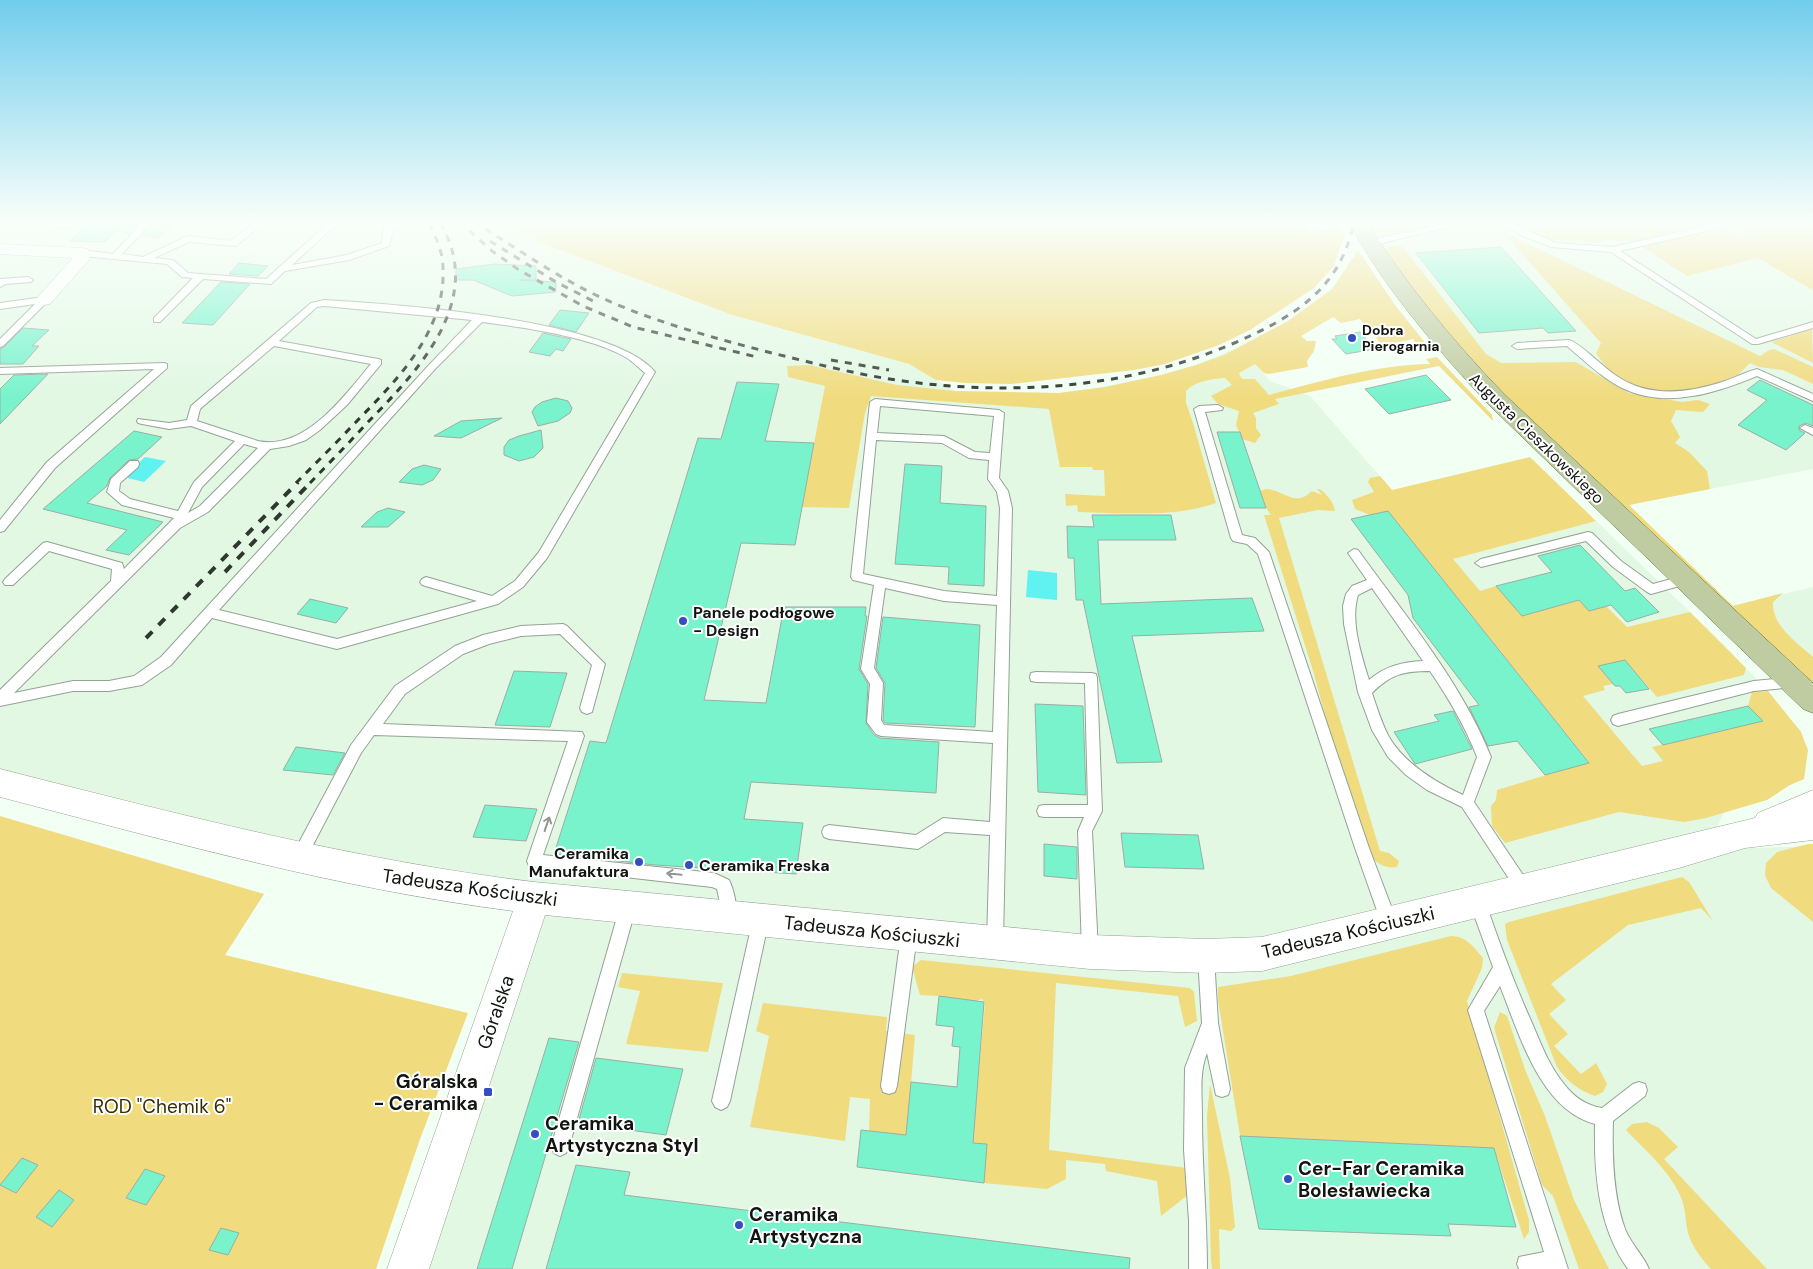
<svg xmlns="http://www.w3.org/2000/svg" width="1813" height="1269" viewBox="0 0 1813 1269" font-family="'DM Sans',sans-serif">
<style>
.built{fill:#e2f8e3}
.green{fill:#f0db7f}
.water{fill:#5ff2f1}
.building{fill:#78f3cc;stroke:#9aaea6}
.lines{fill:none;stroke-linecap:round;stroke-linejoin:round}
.lane-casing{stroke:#94a295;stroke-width:2}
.street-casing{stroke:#94a295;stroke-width:1}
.secondary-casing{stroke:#94a295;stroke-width:1}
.primary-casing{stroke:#677644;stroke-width:1}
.lane{fill:#fff;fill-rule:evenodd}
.street{fill:#fff;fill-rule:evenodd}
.secondary{fill:#fff;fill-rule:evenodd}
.primary{fill:#bfcba0;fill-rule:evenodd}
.rail-far1{stroke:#303731;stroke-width:3;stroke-dasharray:7 7;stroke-linecap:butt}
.rail{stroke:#303731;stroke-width:4;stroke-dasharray:9 9;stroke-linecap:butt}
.oneway{stroke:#949694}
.poi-dot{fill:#334ec0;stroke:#fff;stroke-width:2}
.labels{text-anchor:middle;stroke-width:4;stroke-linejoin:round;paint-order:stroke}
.far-poi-label{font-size:14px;font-weight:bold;fill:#111611;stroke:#fff;text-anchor:start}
.street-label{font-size:16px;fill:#111611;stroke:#fff}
.poi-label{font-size:16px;font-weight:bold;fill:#111611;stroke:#fff;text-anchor:start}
.near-street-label{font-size:19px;fill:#111611;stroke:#fff}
.near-poi-label{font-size:19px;font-weight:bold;fill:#111611;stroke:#fff;text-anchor:start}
.near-park-label{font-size:19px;fill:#352c00;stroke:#fff}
</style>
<rect width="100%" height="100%" fill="#f2fff3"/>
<g class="built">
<polygon points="0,221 502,221 539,242 731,315 909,364 955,391 1059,393 1103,387 1161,375 1196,365 1240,346 1270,381 1310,396 1452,559 1596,521 1719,640 1768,691 1801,732 1806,765 1804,779 1725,810 1709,844 1760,848 1813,846 1813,1269 409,1269 534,898 0,783"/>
<polygon points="1365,221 1813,221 1813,469 1622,506 1419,300"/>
<polygon points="1813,587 1813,689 1727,607"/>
</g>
<g class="green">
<polygon points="502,221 1304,221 1310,233 1329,229 1338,221 1344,236 1334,266 1314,288 1250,330 1219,345 1165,364 1134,370 1011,384 965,383 936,380 909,364 732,315 539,242"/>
<polygon points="1365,221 1442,221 1385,235 1373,231"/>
<polygon points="1507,221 1528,224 1566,221 1728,221 1639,242 1607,240 1595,243 1545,239 1505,222"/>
<polygon points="1748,221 1813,221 1813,290 1758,258 1687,276 1641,246 1717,228 1725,229 1740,238 1749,235 1733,224"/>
<path d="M1502,231L1760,356L1769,350L1774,349L1813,367V384L1783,370L1759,367L1750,363C1746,367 1741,373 1736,376C1713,388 1670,397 1644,391C1624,386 1607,371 1596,353L1601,343Z"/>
<path d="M1393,245L1403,247L1486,354L1501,363L1576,362L1629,393L1682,402L1698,400L1710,404L1703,412L1676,410L1671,421L1680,437L1675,443L1689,452L1707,471L1710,489L1629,505L1733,606L1783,593L1773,602C1772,627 1797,642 1813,657V690L1482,376L1439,324L1386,252L1387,248Z"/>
<path d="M1358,250L1395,305L1427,345L1419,347L1413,339L1384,345L1383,348L1370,329L1361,324L1363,323L1360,319L1341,323L1333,317L1301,336L1307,341H1316L1314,351L1307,361L1308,367L1268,374L1264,373L1255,364L1239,373L1240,376L1243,379H1255L1269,395C1321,381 1375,365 1430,364L1426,359L1437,357L1492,415L1493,421L1439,366L1275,399L1279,404L1253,413L1256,418V428L1261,435L1255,443L1242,439L1236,425L1239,411L1218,404L1211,396L1232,385L1225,378C1211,379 1195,381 1186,391V403L1193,423L1216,503C1173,518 1123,513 1078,512L1077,505L1066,506L1065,494L1105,496L1104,470H1093L1092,467H1060L1049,409L871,396L865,413L849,508L802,507L825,386L788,377L787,366L809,365L897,385L955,391L1059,393L1105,387L1161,375L1196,365L1224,355L1288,321L1332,289Z"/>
<polygon points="1812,329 1813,363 1771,342"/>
<polygon points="1530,457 1596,521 1453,559 1480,591 1496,586 1522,616 1579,600 1589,611 1606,606 1627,627 1690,612 1746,668 1744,675 1657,697 1625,660 1599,666 1613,684 1603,686 1605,690 1583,696 1642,766 1663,761 1652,747 1762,721 1748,706 1752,692 1768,691 1801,732 1808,750 1804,779 1790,785 1767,800 1706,818 1684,822 1619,812 1505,843 1492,826 1491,806 1496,800 1497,790 1589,762 1388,511 1370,515 1355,509 1352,500 1374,492 1368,482 1370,478 1380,476 1392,490"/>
<path d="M1266,489C1286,490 1294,508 1312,491L1322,495L1317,489H1320C1328,496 1333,501 1335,511L1318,510L1279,518L1380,851L1389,853L1399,861L1397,867C1386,869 1377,863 1369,856L1344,786L1314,674L1264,515H1271L1266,508L1260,491Z"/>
<polygon points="0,816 264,894 225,955 468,1013 420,1139 376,1269 0,1269"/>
<polygon points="1808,844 1813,844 1813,922 1771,888 1765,875 1766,863 1777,852"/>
<path d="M1682,877L1689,882L1713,921L1701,908L1628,925L1551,984L1566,1000L1549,1014L1568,1034L1554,1046L1581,1074L1596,1063L1607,1084L1603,1092L1595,1096C1578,1090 1567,1081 1557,1067L1507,940L1505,924L1509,922Z"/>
<path d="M1451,936C1466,936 1474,947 1483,958L1482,968L1467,1001L1529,1220V1232L1524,1239L1494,1148L1240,1136L1218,1000V987L1291,976Z"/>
<polygon points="921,960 1190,988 1194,992 1197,1021 1185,1027 1178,996 1056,983 1049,1150 1187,1168 1189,1194 1161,1216 1157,1181 1106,1171 1105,1164 1066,1160 1066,1179 1047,1189 984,1183 986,1144 869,1131 870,1099 850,1097 845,1141 750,1127 769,1036 756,1031 763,1003 887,1017 886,1031 915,1035 908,1120 974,1127 985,1003 982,999 976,1001 939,996 920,995 912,967"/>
<polygon points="622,973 723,983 708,1052 626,1044 640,991 618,987"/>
<polygon points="1500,1012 1507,1016 1526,1072 1545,1116 1574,1200 1609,1269 1579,1269 1553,1196 1542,1185 1494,1028"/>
<polygon points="1210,1084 1230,1178 1235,1227 1231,1231 1219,1229 1220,1269 1212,1269 1211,1259 1207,1117"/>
<path d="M1647,1122L1659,1128L1678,1147L1664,1159L1767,1269H1711C1702,1259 1692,1247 1688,1233C1685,1220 1686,1208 1680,1195C1668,1169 1645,1150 1626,1130L1632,1124Z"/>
</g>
<g class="water">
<polygon points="145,457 166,461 144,482 124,477"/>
<polygon points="1028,570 1057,573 1057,600 1026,597"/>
</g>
<g class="building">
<polygon points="92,221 142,221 130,233 116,231 105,242 70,241"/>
<polygon points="155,221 180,221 158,238 142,235"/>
<polygon points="1501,247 1576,331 1548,333 1543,328 1479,333 1416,253"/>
<polygon points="239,263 268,266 258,276 229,274"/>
<polygon points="495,264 536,266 536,280 519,280 556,282 556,292 512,296 473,280 456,280 456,269"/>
<polygon points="221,282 250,284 213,325 182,323"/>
<polygon points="560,310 589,313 576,332 549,325"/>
<polygon points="23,328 49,330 32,346 39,346 23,364 0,364 0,349 4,347"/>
<polygon points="1360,332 1375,349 1346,354 1332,339 1337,339 1335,336"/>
<polygon points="543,333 556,336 571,339 563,351 556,349 550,356 529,352"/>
<polygon points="48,374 0,424 0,389 14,375"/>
<polygon points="1426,375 1451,400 1389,414 1365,389"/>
<polygon points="1760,380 1813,405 1813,426 1806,423 1799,426 1799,430 1805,433 1786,450 1738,425 1767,400 1747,390"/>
<polygon points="737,382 779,384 765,441 814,443 795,545 741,543 704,700 766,703 784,607 866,607 865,616 867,616 859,669 868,684 866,723 874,735 880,738 939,742 936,793 751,782 744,819 803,823 796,874 655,865 554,854 590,741 606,743 698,438 721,439"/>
<polygon points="556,398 568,401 572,408 570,413 558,421 538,426 532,412 535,407 542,402"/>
<polygon points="502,418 461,438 434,436 461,421"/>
<polygon points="541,430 543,448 534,457 519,461 504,455 504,447 509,440 519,436"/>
<polygon points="134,431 162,437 138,459 129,460 110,478 107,486 87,503 163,522 129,555 106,550 127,530 43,509"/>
<polygon points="1217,432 1240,432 1266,508 1240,508"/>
<polygon points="905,464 942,466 940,503 986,506 984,586 948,584 949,567 895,564"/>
<polygon points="424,465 441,469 433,480 422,485 399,482 412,469"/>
<polygon points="388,508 405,512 388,527 361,527 377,512"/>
<polygon points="1388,511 1562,729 1589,763 1545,775 1517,741 1488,746 1469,707 1479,705 1413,618 1408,595 1351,519"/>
<polygon points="1092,515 1171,515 1176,540 1098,540 1101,604 1252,598 1264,631 1132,636 1162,762 1117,763 1083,600 1076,600 1074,558 1068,558 1067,526 1094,527"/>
<polygon points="1580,545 1625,591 1635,588 1659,612 1627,622 1611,605 1589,611 1579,600 1522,616 1496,586 1552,572 1538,556"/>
<polygon points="310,599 348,608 336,623 297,614"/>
<polygon points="883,617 980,625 975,727 885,723 883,720 885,683 876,668"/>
<polygon points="1625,660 1649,689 1626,693 1620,686 1615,686 1598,666"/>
<polygon points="514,671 567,673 550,727 495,725"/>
<polygon points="1035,704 1083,706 1086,795 1038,792"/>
<polygon points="1748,706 1763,721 1663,745 1649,729"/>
<polygon points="1453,711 1472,749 1415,764 1394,732 1439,721 1434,715"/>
<polygon points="296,747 345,753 333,775 283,770"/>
<polygon points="485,805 537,809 526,841 473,837"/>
<polygon points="1121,833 1198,835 1204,869 1125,867"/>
<polygon points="1044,844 1077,847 1077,879 1044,876"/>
<polygon points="939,996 984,1002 973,1143 987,1144 984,1183 857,1167 861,1130 906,1135 911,1082 957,1087 960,1047 952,1046 954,1027 936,1025"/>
<polygon points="549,1038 579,1042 512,1269 477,1269"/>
<polygon points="596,1058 683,1069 666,1135 578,1123"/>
<polygon points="1240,1136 1494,1148 1516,1227 1448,1224 1451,1236 1259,1229"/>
<polygon points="22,1158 38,1165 16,1193 0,1185"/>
<polygon points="576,1165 630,1172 624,1195 1130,1258 1129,1269 546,1269"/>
<polygon points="145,1169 165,1176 146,1205 126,1198"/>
<polygon points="59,1190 74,1200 52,1227 36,1217"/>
<polygon points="221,1228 239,1233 228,1255 209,1250"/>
</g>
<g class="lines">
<g class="lane-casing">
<g id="lane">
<polygon points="0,221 79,221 72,227 0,226"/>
<polygon points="144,221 153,221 122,254 143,257 188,236 231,241 257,221 266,221 236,246 189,242 154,258 173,260 188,273 266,279 331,221 340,221 292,265 347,255 382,243 385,221 393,221 393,230 389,246 349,260 285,271 271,284 203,279 160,322 154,322 154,318 193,278 182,277 167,264 82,256 78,253 82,250 113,254"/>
<polygon points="1458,221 1472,221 1370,246 1366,243 1370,240"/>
<polygon points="1496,221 1506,221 1556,243 1613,247 1728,221 1742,221 1738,224 1620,251 1756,339 1813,322 1813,328 1758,344 1752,344 1611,252 1552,247 1525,237"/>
<polygon points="1512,221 1553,221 1549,224 1516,224"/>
<polygon points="28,277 33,280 31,282 6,284 0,287 0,279"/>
<polygon points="44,297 49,300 3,346 0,347 0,339 35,304 0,309 0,303"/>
<path d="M324,300C394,304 612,319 655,372L547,558L523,587L498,604L337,649L212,618L171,665L142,685L109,691H73L0,706V690L111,581L112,569L49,551L13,585H5L3,582L5,579L43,543L47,542L122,563L124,569L174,518L122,505L107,492L111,479L130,461H138L139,464L138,467L120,483L119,491L130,499L178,511L194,482L235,441L191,426L169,429L142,424L138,423L137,421L138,419L169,423L187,420L191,406L311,303ZM324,306L472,320L429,365L161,657L134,676L109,681H73L14,693L180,528L208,512L270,449L289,446L306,440L320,430L347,405L381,364V360L378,359L279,341L317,307ZM482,322C522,327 593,337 627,358C633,362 639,368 645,373L539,552L515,581L492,596L426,577L422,579L420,582L422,585L477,601L337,639L219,610L435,369ZM274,346L371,364C345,395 305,451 258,441L197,421L200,409ZM244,444L258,448L200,506L188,513L202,487Z"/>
<path d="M1569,340C1580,343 1603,367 1615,375C1648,398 1687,394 1725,381C1736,377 1746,372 1757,369L1813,394V401L1757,376C1718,392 1671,408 1629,391C1606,382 1586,362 1567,346L1517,349L1512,346L1517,343Z"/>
<polygon points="164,363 167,364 167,368 55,468 4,531 0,532 0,520 47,462 154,369 0,374 0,368"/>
<path d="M875,399L999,410L1004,413L999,478L1008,491L1012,508L1003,942L1000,947L995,950L990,947L987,942L990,835L945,832L918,849L829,839L824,837L822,832L824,827L829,825L916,835L943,818L990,822L993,743L881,736L876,734L867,722L870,684L861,669L874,585L853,580L851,577L870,402ZM880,406L994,416L990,453L975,452L944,436L877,433ZM876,440L942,443L969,458L989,460L988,479L997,492L1000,508L997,596L944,591L863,574ZM885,588L944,601L997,605L993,732L884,725L881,720L883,683L874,668Z"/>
<polygon points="1218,405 1223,408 1222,410 1205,412 1242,535 1255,538 1269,552 1369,848 1397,922 1394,927 1389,929 1384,927 1381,922 1355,848 1258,554 1247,544 1233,541 1231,538 1194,409 1199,406"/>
<polygon points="1805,425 1813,428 1813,435 1800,428"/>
<polygon points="1588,532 1592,533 1621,561 1653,584 1686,575 1692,580 1690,583 1651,594 1647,592 1613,567 1586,541 1481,567 1475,563 1481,559"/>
<path d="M1354,549L1358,550C1404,614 1462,683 1491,757L1474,802L1529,884L1531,889L1529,894L1524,896L1519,894L1462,807L1427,790L1406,775L1388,757L1372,730L1358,692L1344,624L1343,606L1346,594L1352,586L1367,580L1348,553ZM1372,588L1423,661C1402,662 1385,666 1369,680C1361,654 1350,621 1358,595ZM1430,671C1449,699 1465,726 1477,757L1463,795C1435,782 1405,764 1389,737C1382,724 1377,708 1372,693C1391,674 1404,671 1430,671Z"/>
<path d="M563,624L567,626L605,664L592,712L587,714L582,712L580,708L592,665L560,634L521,636L489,644L463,654L405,694L383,724L582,732L584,736L543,855L714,873L729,880C734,890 739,911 734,921L729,923L724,921L717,889L712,887L529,866L527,861L568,741L374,735L361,753L304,862L299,864L294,862L292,857L294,852L351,745L395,686L455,646L483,635L521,626Z"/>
<polygon points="1036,672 1091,673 1096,674 1097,678 1102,811 1092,831 1098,951 1096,956 1090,959 1084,956 1082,951 1078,831 1084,817 1044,817 1039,816 1037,811 1039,806 1044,805 1088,805 1085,683 1036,682 1031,681 1030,677 1031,673"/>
<polygon points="1784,678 1789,679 1790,683 1789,687 1784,688 1754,691 1618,726 1613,724 1611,720 1613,716 1618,714 1754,681"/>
<path d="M1477,894L1482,896L1485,901C1499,942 1514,983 1532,1023C1541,1044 1549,1066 1564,1084C1574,1097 1585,1105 1602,1108L1633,1084L1639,1082L1645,1084L1647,1090L1645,1096L1613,1121C1612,1156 1613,1196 1625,1229C1631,1244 1643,1255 1649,1269H1628C1598,1227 1594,1174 1595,1124C1540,1110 1519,1033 1500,986L1484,1011L1568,1269H1519L1517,1264L1519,1257L1544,1252L1468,1010L1493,967L1469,901L1472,896Z"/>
<polygon points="628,900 633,902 636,907 569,1147 566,1153 560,1156 554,1153 551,1147 620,907 623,902"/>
<polygon points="761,912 766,914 769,919 730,1101 727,1107 721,1110 715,1107 712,1101 753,919 756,914"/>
<polygon points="909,927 914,930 917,935 897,1086 895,1092 889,1094 883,1092 881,1086 901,935 904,930"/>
<path d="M1206,949L1212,952L1214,957L1218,1023L1230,1089L1228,1095L1222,1097L1216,1095L1207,1053C1199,1073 1202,1094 1202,1117C1202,1167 1207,1218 1207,1269H1189V1221L1184,1150L1185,1068L1202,1023L1198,957L1200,952Z"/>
</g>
</g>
<g class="street-casing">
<polygon id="street" points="0,244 82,248 88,249 90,253 89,260 50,304 44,305 38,304 35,300 73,258 0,254"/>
</g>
<g class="secondary-casing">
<path id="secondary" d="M0,769C177,814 353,860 534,882L1090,935L1206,939L1262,937L1755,818L1758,813L1813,790V840L1745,848L1679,868L1262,971L1206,973L1090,969L545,915L429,1269H387L513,911C339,889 169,841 0,797Z"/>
</g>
<g class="primary-casing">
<path id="primary" d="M1348,221H1366C1406,284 1452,340 1504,394L1813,683V713L1803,709L1488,404C1436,348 1384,288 1348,221Z"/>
</g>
<use href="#lane" class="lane"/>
<use href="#street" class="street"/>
<use href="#secondary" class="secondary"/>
<use href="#primary" class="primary"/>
<g class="rail-far1">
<polyline points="459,221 492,251 519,270 583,306 633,327 757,357"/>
<path d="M473,221C515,247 555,276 600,297C654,322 711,337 768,352C813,363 858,375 903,381C1014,396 1129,388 1232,344C1292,318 1341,290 1354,221"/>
<polyline points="490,241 556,282 595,302"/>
<polyline points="831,360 889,370"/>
<path d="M296,483C316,463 336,443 355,423C396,381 446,332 443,268C443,251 435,236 428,221"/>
<path d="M310,483C329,463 349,443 368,422C420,369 487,298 439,221"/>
</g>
<g class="rail">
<polyline points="225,572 311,482"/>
<polyline points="146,638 298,482"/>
</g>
</g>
<defs><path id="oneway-shaft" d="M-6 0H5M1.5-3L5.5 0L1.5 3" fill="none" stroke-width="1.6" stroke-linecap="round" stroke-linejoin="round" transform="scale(1.25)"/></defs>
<g class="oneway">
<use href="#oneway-shaft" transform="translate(547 824) rotate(-71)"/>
<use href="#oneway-shaft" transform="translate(674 874) rotate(-174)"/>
</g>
<linearGradient id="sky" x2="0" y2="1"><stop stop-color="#71cdec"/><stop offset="0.56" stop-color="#f9fffa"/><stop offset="1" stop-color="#f9fffa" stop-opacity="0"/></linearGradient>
<rect width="1813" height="398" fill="url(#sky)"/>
<g class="poi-dot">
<circle cx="1352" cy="338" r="5"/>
<circle cx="683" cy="621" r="5"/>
<circle cx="639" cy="862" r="5"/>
<circle cx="689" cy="865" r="5"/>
<rect x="483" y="1087" width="10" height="10" rx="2.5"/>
<circle cx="535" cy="1134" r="5"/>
<circle cx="1288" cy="1179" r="5"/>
<circle cx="739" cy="1225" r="5"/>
</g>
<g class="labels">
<g class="far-poi-label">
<text x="1362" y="335">Dobra<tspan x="1362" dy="16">Pierogarnia</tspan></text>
</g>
<g class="street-label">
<text transform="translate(1537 438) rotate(44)" y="6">Augusta Cieszkowskiego</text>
</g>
<g class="poi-label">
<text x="693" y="618">Panele podłogowe<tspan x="693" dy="18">- Design</tspan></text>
<text x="629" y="859" text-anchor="end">Ceramika<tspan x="629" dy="18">Manufaktura</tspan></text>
<text x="699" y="871">Ceramika Freska</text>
</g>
<g class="near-street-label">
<text transform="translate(470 887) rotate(8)" y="7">Tadeusza Kościuszki</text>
<text transform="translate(872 931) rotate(6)" y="7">Tadeusza Kościuszki</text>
<text transform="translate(1348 932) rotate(-13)" y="7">Tadeusza Kościuszki</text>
<text transform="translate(495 1012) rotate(-71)" y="7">Góralska</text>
</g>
<g class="near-poi-label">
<text x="478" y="1088" text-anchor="end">Góralska<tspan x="478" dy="22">- Ceramika</tspan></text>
<text x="545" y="1130">Ceramika<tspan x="545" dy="22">Artystyczna Styl</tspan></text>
<text x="1298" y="1175">Cer-Far Ceramika<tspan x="1298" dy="22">Bolesławiecka</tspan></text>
<text x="749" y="1221">Ceramika<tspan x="749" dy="22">Artystyczna</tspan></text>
</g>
<g class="near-park-label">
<text x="162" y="1113">ROD "Chemik 6"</text>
</g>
</g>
</svg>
